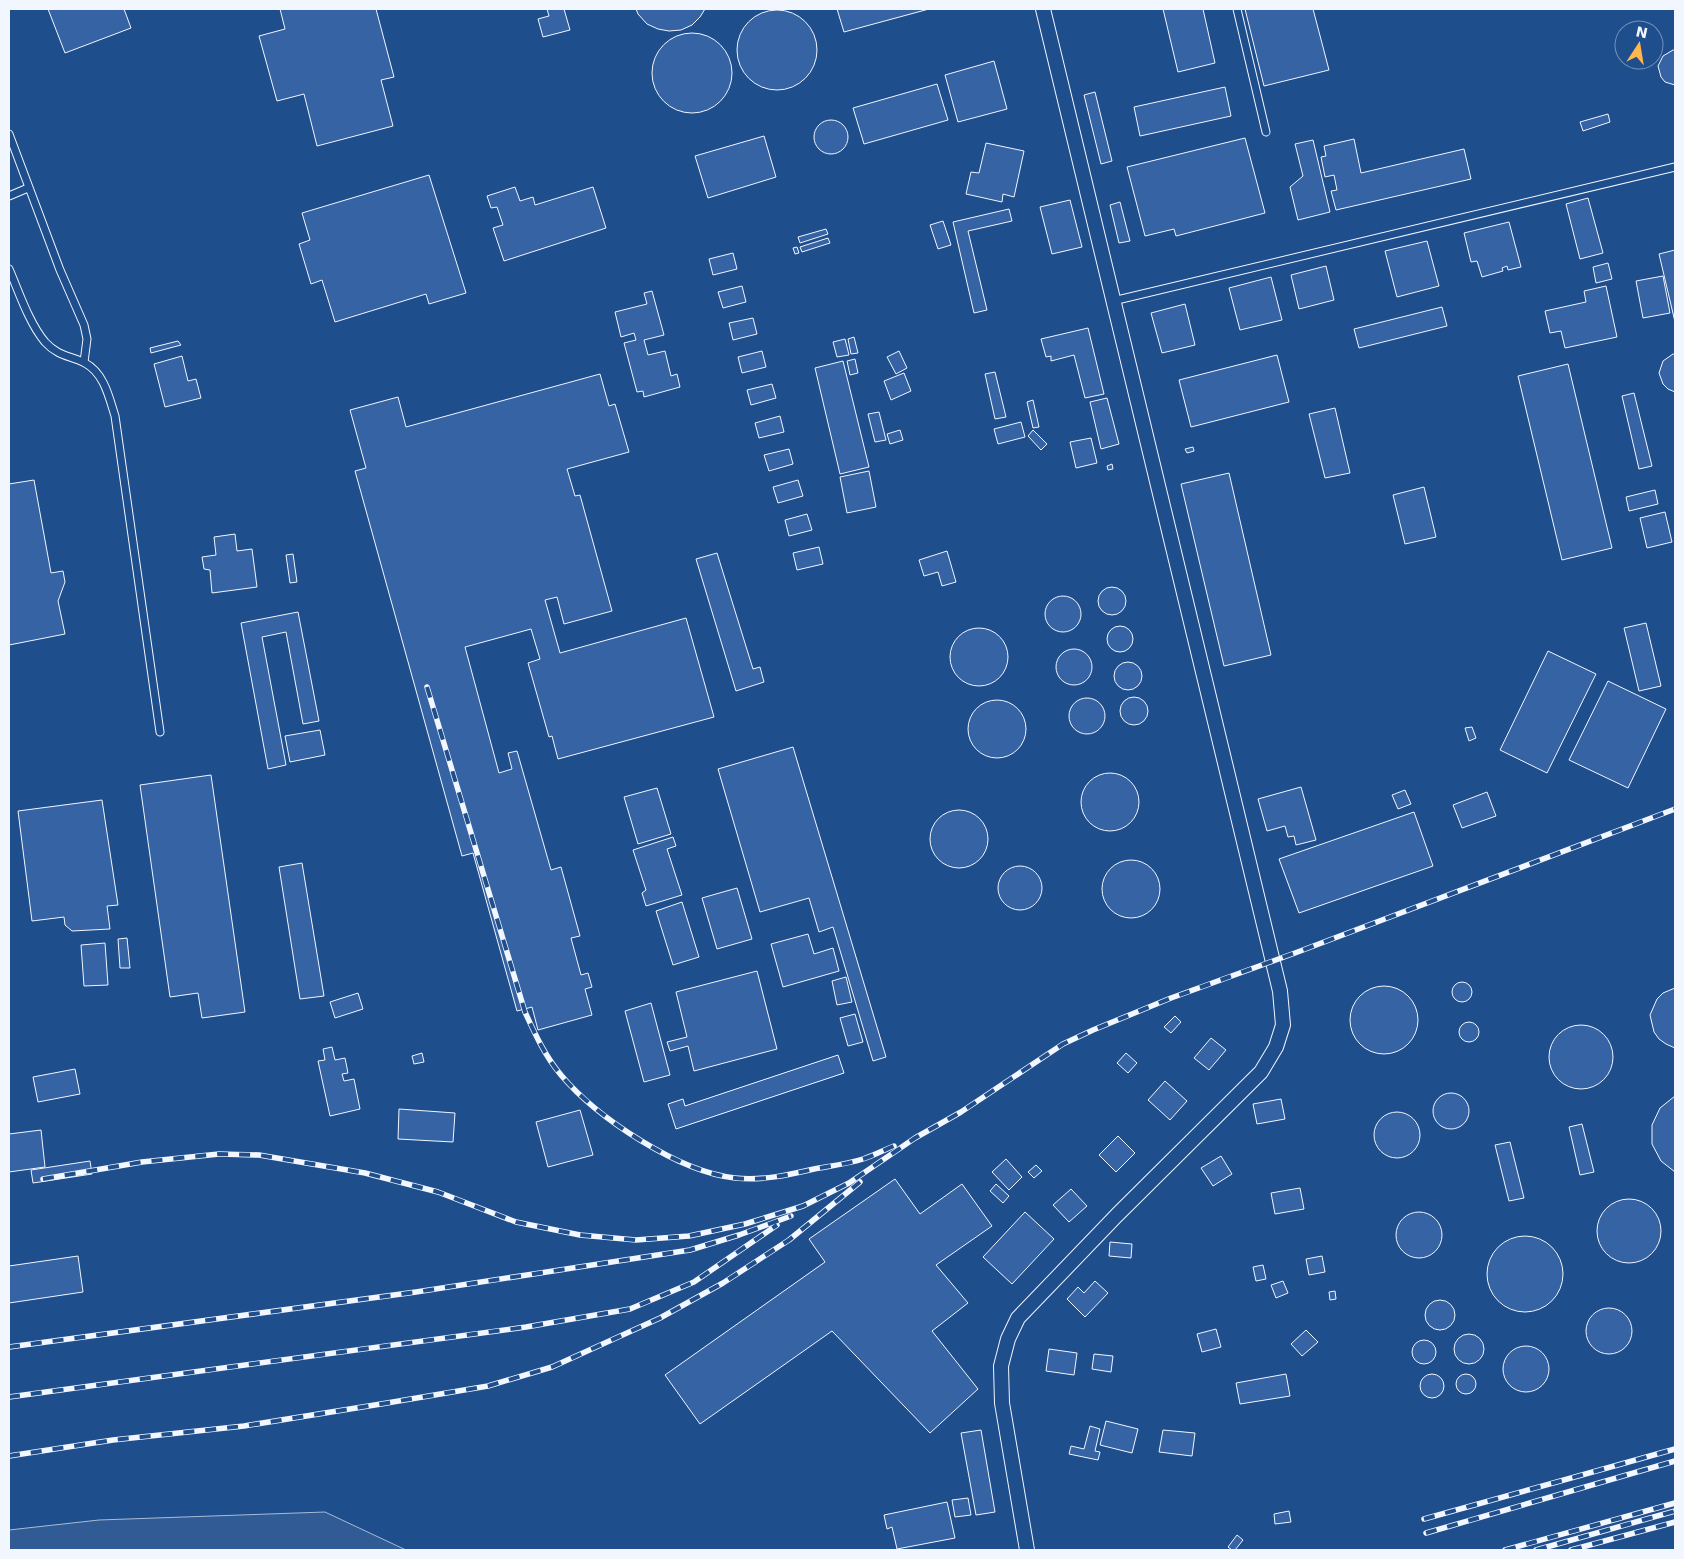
<svg xmlns="http://www.w3.org/2000/svg" width="1684" height="1559" viewBox="0 0 1684 1559" font-family="'DejaVu Sans',sans-serif">
<style>
.built{fill:#305b95;stroke:#a8bbd7}
.building{fill:#3563a3;stroke:#f2f6ff}
.lines{fill:none;stroke-linecap:round;stroke-linejoin:round}
.lane-casing{stroke:#f2f6ff;stroke-width:9}
.street-casing{stroke:#f2f6ff;stroke-width:16}
.lane{stroke:#1f4e8c;stroke-width:7}
.street{stroke:#1f4e8c;stroke-width:14}
.rail-casing{stroke:#f2f6ff;stroke-width:5.5}
.rail{stroke:#1f4e8c;stroke-width:4;stroke-dasharray:11;stroke-linecap:butt}
</style>
<rect width="100%" height="100%" fill="#1f4e8c"/>
<polygon class="built" points="325,1512 406,1550 9,1550 9,1530 99,1520"/>
<g class="building">
<polygon points="48,9 124,9 131,28 65,53"/>
<polygon points="280,9 376,9 394,77 381,80 393,126 317,146 304,94 277,101 259,36 285,29"/>
<polygon points="547,9 564,9 570,30 543,37 538,19 549,16"/>
<polygon points="636,9 705,9 700,17 692,25 681,30 669,31 658,29 647,24 638,14"/>
<polygon points="837,9 929,9 844,32"/>
<polygon points="1163,9 1203,9 1215,63 1178,72"/>
<polygon points="1245,9 1313,9 1329,70 1264,86"/>
<circle cx="777" cy="50" r="40"/>
<circle cx="692" cy="73" r="40"/>
<polygon points="1673,50 1675,50 1675,85 1665,82 1661,77 1658,66 1663,56"/>
<polygon points="994,61 1007,109 958,122 945,75"/>
<polygon points="937,84 948,120 864,144 853,108"/>
<polygon points="1225,87 1231,116 1140,136 1134,107"/>
<polygon points="1095,92 1112,161 1101,164 1084,95"/>
<polygon points="1608,114 1610,122 1583,131 1580,122"/>
<circle cx="831" cy="137" r="17"/>
<polygon points="764,136 776,177 708,198 695,156"/>
<polygon points="1245,138 1265,213 1176,236 1174,229 1145,236 1127,167"/>
<polygon points="1354,139 1361,173 1464,149 1471,179 1336,210 1331,191 1337,190 1334,175 1325,177 1321,157 1326,156 1324,146"/>
<polygon points="1313,140 1330,212 1298,220 1290,187 1303,176 1295,144"/>
<polygon points="986,143 1024,151 1014,197 1003,194 1002,202 966,194 971,172 979,173"/>
<polygon points="429,175 466,293 429,304 426,294 335,322 322,280 311,284 299,244 310,240 302,213"/>
<polygon points="515,187 520,201 533,197 535,205 593,187 606,228 504,261 493,228 503,225 497,207 491,208 487,196"/>
<polygon points="1588,198 1603,253 1580,259 1566,204"/>
<polygon points="1070,200 1082,247 1052,254 1040,207"/>
<polygon points="1120,202 1130,241 1119,243 1110,205"/>
<polygon points="1009,209 1012,221 968,231 987,310 974,313 953,222"/>
<polygon points="943,221 951,245 938,249 930,225"/>
<polygon points="1509,222 1521,267 1508,270 1507,266 1502,268 1503,271 1482,277 1477,261 1471,262 1464,233"/>
<polygon points="826,229 828,234 800,243 798,237"/>
<polygon points="828,238 830,243 802,252 800,247"/>
<polygon points="1427,241 1439,286 1397,297 1385,251"/>
<polygon points="797,247 799,253 795,254 793,248"/>
<polygon points="1675,250 1675,322 1659,254"/>
<polygon points="733,253 737,269 713,275 709,259"/>
<polygon points="1608,263 1612,279 1596,283 1593,267"/>
<polygon points="1326,266 1334,300 1299,309 1291,275"/>
<polygon points="1663,276 1670,313 1643,318 1636,281"/>
<polygon points="1271,277 1282,320 1240,330 1229,288"/>
<polygon points="742,286 746,302 723,308 718,292"/>
<polygon points="1606,286 1617,337 1565,348 1561,331 1550,333 1545,311 1586,302 1584,291"/>
<polygon points="652,291 664,335 644,340 648,355 665,351 671,376 677,374 680,387 644,397 643,391 637,392 624,343 636,340 634,333 621,337 615,312 647,304 644,293"/>
<polygon points="1185,304 1195,345 1162,353 1151,313"/>
<polygon points="1442,307 1447,326 1359,348 1354,329"/>
<polygon points="753,318 757,334 733,340 729,323"/>
<polygon points="1088,328 1104,394 1085,398 1074,355 1051,361 1051,356 1046,357 1041,339"/>
<polygon points="854,337 858,353 851,354 848,339"/>
<polygon points="845,339 849,355 837,357 833,342"/>
<polygon points="178,341 181,345 151,353 150,348"/>
<polygon points="762,351 766,367 742,373 738,357"/>
<polygon points="899,351 907,368 896,374 887,357"/>
<polygon points="1673,354 1675,354 1675,392 1668,389 1663,384 1659,373 1663,361"/>
<polygon points="1277,355 1289,402 1191,427 1179,380"/>
<polygon points="182,356 188,381 196,379 201,398 165,407 154,364"/>
<polygon points="855,359 858,373 850,375 847,361"/>
<polygon points="843,361 869,467 840,474 815,368"/>
<polygon points="1568,364 1612,548 1562,560 1518,376"/>
<polygon points="995,372 1006,417 995,419 985,374"/>
<polygon points="904,373 911,391 891,400 884,381"/>
<polygon points="600,374 609,406 615,404 629,452 567,469 575,496 580,495 612,611 564,624 557,597 545,600 560,653 686,618 714,717 558,759 552,736 549,737 528,663 540,659 531,629 465,647 499,773 512,769 508,753 517,751 551,870 561,867 580,936 571,938 581,975 588,973 592,987 585,989 592,1015 538,1030 532,1007 517,1011 473,853 462,856 355,471 366,468 350,410 398,397 406,427"/>
<polygon points="772,384 776,398 751,405 747,390"/>
<polygon points="1634,393 1652,466 1639,469 1622,396"/>
<polygon points="1107,398 1119,444 1101,449 1090,402"/>
<polygon points="1033,400 1039,427 1033,428 1027,402"/>
<polygon points="1335,408 1350,473 1325,478 1309,414"/>
<polygon points="879,412 886,440 875,442 868,414"/>
<polygon points="780,416 784,432 759,438 755,423"/>
<polygon points="1021,422 1025,437 998,444 994,429"/>
<polygon points="900,430 903,440 890,444 887,434"/>
<polygon points="1033,430 1047,444 1041,450 1028,436"/>
<polygon points="1091,438 1097,463 1076,468 1070,442"/>
<polygon points="1193,447 1194,451 1187,453 1185,449"/>
<polygon points="789,449 793,464 769,471 764,455"/>
<polygon points="1112,464 1113,469 1108,470 1107,466"/>
<polygon points="869,471 876,507 847,513 840,477"/>
<polygon points="1229,473 1271,655 1224,666 1181,484"/>
<polygon points="34,480 51,573 63,571 65,582 58,601 65,634 9,645 9,484"/>
<polygon points="798,480 803,496 778,503 773,487"/>
<polygon points="1424,487 1436,537 1405,544 1393,495"/>
<polygon points="1655,490 1658,504 1629,511 1626,497"/>
<polygon points="1665,512 1672,542 1647,548 1640,518"/>
<polygon points="807,514 812,530 789,536 785,520"/>
<polygon points="235,534 237,551 252,549 257,587 212,593 210,570 204,569 202,557 216,555 214,537"/>
<polygon points="819,547 823,564 797,570 793,553"/>
<polygon points="947,551 956,582 942,586 938,572 924,576 919,560"/>
<polygon points="717,553 753,669 760,667 764,682 736,691 696,559"/>
<polygon points="293,554 297,582 290,583 286,555"/>
<circle cx="1112" cy="601" r="14"/>
<circle cx="1063" cy="614" r="18"/>
<polygon points="298,612 319,721 303,724 286,632 262,637 286,765 268,769 241,623"/>
<polygon points="1646,623 1661,686 1639,691 1624,628"/>
<circle cx="1120" cy="639" r="13"/>
<circle cx="979" cy="657" r="29"/>
<circle cx="1074" cy="667" r="18"/>
<polygon points="1548,651 1596,674 1547,773 1500,750"/>
<circle cx="1128" cy="676" r="14"/>
<polygon points="1608,681 1666,709 1628,788 1569,760"/>
<circle cx="1134" cy="711" r="14"/>
<circle cx="1087" cy="716" r="18"/>
<circle cx="997" cy="729" r="29"/>
<polygon points="1472,727 1476,738 1469,741 1465,728"/>
<polygon points="320,730 325,755 290,762 285,736"/>
<polygon points="793,747 886,1057 873,1061 833,927 819,932 809,898 760,912 718,769"/>
<circle cx="1110" cy="802" r="29"/>
<polygon points="211,775 245,1012 202,1018 198,993 170,997 140,785"/>
<polygon points="1301,787 1316,840 1296,845 1294,836 1288,837 1285,826 1267,831 1258,799"/>
<polygon points="657,788 671,834 638,844 624,797"/>
<polygon points="1405,790 1411,804 1398,809 1392,795"/>
<polygon points="1487,792 1496,816 1462,828 1453,805"/>
<polygon points="102,800 118,905 107,906 110,929 72,931 65,925 64,917 32,921 18,811"/>
<circle cx="959" cy="839" r="29"/>
<polygon points="1414,812 1433,866 1299,913 1279,859"/>
<polygon points="673,837 676,846 667,849 682,895 646,906 642,893 646,890 633,850"/>
<circle cx="1131" cy="889" r="29"/>
<polygon points="302,863 324,996 300,999 279,867"/>
<circle cx="1020" cy="888" r="22"/>
<polygon points="737,888 752,939 717,949 702,898"/>
<polygon points="682,902 699,957 673,965 656,911"/>
<polygon points="808,934 814,954 833,948 839,971 783,987 771,944"/>
<polygon points="127,938 130,968 120,968 118,939"/>
<polygon points="105,943 108,985 84,986 81,945"/>
<polygon points="757,971 777,1049 694,1071 688,1046 670,1051 667,1042 687,1037 676,992"/>
<polygon points="846,977 852,1002 837,1005 832,981"/>
<circle cx="1462" cy="992" r="10"/>
<circle cx="1384" cy="1020" r="34"/>
<polygon points="1675,988 1675,1048 1666,1044 1659,1039 1654,1032 1650,1015 1657,999 1663,993"/>
<polygon points="358,993 363,1009 335,1018 330,1002"/>
<polygon points="651,1003 670,1075 644,1082 625,1011"/>
<polygon points="855,1014 863,1042 848,1046 840,1018"/>
<polygon points="1175,1016 1181,1022 1171,1033 1164,1027"/>
<circle cx="1469" cy="1032" r="10"/>
<circle cx="1581" cy="1057" r="32"/>
<polygon points="1211,1038 1226,1050 1209,1070 1194,1058"/>
<polygon points="332,1047 335,1060 345,1058 348,1073 342,1074 344,1081 354,1079 360,1109 330,1116 318,1061 325,1060 323,1049"/>
<polygon points="422,1053 424,1062 414,1064 412,1056"/>
<polygon points="1126,1053 1137,1063 1128,1073 1117,1063"/>
<polygon points="838,1055 844,1073 676,1129 668,1104 683,1099 685,1106"/>
<polygon points="75,1069 80,1094 38,1102 33,1077"/>
<polygon points="1165,1081 1187,1101 1170,1120 1148,1100"/>
<circle cx="1451" cy="1111" r="18"/>
<polygon points="1675,1096 1675,1172 1661,1161 1652,1144 1652,1125 1660,1108"/>
<polygon points="1281,1099 1285,1119 1257,1124 1253,1104"/>
<polygon points="399,1109 455,1113 453,1142 398,1139"/>
<polygon points="580,1110 593,1155 548,1167 536,1122"/>
<circle cx="1397" cy="1135" r="23"/>
<polygon points="1582,1124 1594,1172 1580,1175 1569,1127"/>
<polygon points="41,1130 45,1167 9,1172 9,1134"/>
<polygon points="1118,1136 1135,1153 1116,1172 1099,1155"/>
<polygon points="1510,1142 1524,1198 1509,1201 1495,1145"/>
<polygon points="1221,1156 1232,1174 1213,1186 1201,1168"/>
<polygon points="1006,1159 1022,1177 1009,1190 992,1172"/>
<polygon points="90,1161 92,1174 33,1183 31,1170"/>
<polygon points="1036,1165 1042,1171 1034,1178 1028,1172"/>
<polygon points="895,1179 920,1214 962,1184 992,1226 936,1265 968,1303 932,1331 978,1389 930,1433 832,1331 700,1424 665,1375 825,1262 809,1239"/>
<polygon points="996,1184 1009,1196 1003,1203 990,1191"/>
<polygon points="1300,1188 1304,1209 1275,1214 1271,1193"/>
<polygon points="1071,1189 1087,1206 1069,1222 1053,1205"/>
<circle cx="1629" cy="1231" r="32"/>
<polygon points="1025,1212 1054,1239 1012,1284 983,1257"/>
<circle cx="1419" cy="1235" r="23"/>
<circle cx="1525" cy="1274" r="38"/>
<polygon points="1110,1242 1132,1244 1131,1258 1109,1256"/>
<polygon points="78,1256 83,1292 9,1303 9,1266"/>
<polygon points="1322,1256 1325,1272 1309,1275 1306,1259"/>
<polygon points="1263,1265 1266,1279 1256,1281 1253,1267"/>
<polygon points="1095,1281 1108,1293 1085,1317 1067,1299 1078,1287 1084,1293"/>
<polygon points="1283,1281 1288,1293 1276,1298 1271,1285"/>
<polygon points="1335,1291 1336,1299 1330,1300 1329,1292"/>
<circle cx="1440" cy="1315" r="15"/>
<circle cx="1609" cy="1331" r="23"/>
<polygon points="1216,1329 1221,1347 1202,1352 1197,1334"/>
<polygon points="1306,1330 1318,1342 1302,1356 1291,1344"/>
<circle cx="1469" cy="1349" r="15"/>
<circle cx="1424" cy="1352" r="12"/>
<circle cx="1526" cy="1369" r="23"/>
<polygon points="1049,1349 1077,1353 1074,1375 1046,1371"/>
<polygon points="1094,1354 1113,1356 1111,1372 1092,1369"/>
<circle cx="1466" cy="1384" r="10"/>
<polygon points="1286,1374 1290,1396 1240,1404 1236,1383"/>
<circle cx="1432" cy="1386" r="12"/>
<polygon points="1106,1421 1138,1429 1132,1453 1100,1445"/>
<polygon points="1090,1426 1100,1429 1095,1451 1100,1452 1098,1460 1069,1454 1071,1446 1084,1449"/>
<polygon points="981,1430 995,1512 976,1515 961,1433"/>
<polygon points="1163,1430 1195,1433 1192,1456 1159,1452"/>
<polygon points="968,1498 971,1515 955,1517 952,1500"/>
<polygon points="947,1502 955,1538 897,1549 892,1527 887,1529 884,1515"/>
<polygon points="1289,1511 1291,1522 1275,1524 1274,1514"/>
<polygon points="1237,1535 1243,1540 1235,1550 1232,1550 1228,1547"/>
</g>
<g class="lines">
<g class="lane-casing">
<g id="lane">
<polyline points="1237,9 1266,132"/>
<polyline points="9,134 60,270 84,325 87,339 84,362"/>
<polyline points="9,196 28,188"/>
<path d="M9,269C19,292 29,323 45,342C59,357 69,355 85,363C104,373 109,397 115,416L160,732"/>
<polyline points="1113,301 1675,167"/>
</g>
</g>
<g class="street-casing">
<polyline id="street" points="1027,1550 1002,1403 1001,1366 1008,1339 1018,1318 1117,1215 1261,1072 1276,1047 1283,1025 1280,991 1043,9"/>
</g>
<use href="#lane" class="lane"/>
<use href="#street" class="street"/>
<g class="rail-casing">
<g id="rail">
<path d="M427,687L525,1012C535,1034 545,1056 561,1075C597,1118 679,1172 735,1178C762,1181 788,1175 814,1169C830,1166 847,1164 863,1159C873,1156 884,1150 894,1146"/>
<polyline points="43,1179 142,1162 219,1154 259,1155 365,1173 438,1192 516,1222 580,1235 636,1240 689,1236 745,1224 803,1206 849,1183 915,1138 961,1112 1063,1044 1093,1030 1171,998 1295,953 1675,809"/>
<polyline points="9,1347 416,1292 690,1250 739,1235 791,1216"/>
<polyline points="9,1397 526,1327 630,1309 694,1282 777,1225"/>
<polyline points="9,1456 113,1440 244,1426 381,1404 488,1386 552,1367 660,1318 723,1283 789,1240 860,1182"/>
<polyline points="1424,1519 1675,1449"/>
<polyline points="1426,1533 1675,1461"/>
<polyline points="1505,1550 1675,1503"/>
<polyline points="1536,1550 1675,1511"/>
<polyline points="1571,1550 1675,1522"/>
</g>
</g>
<use href="#rail" class="rail"/>
</g>
<rect width="1684" height="1559" fill="none" stroke="#f2f6ff" stroke-width="20"/>
<g transform="translate(1639 45) rotate(12)"><circle r="24" fill="#1f4e8c" stroke="#7391ba"/>
<path d="M0-4L9 19L0 12L-9 19Z" fill="#ffb74d"/>
<text y="-8" font-size="14" font-weight="bold" text-anchor="middle" fill="#f2f6ff">N</text>
</g>
</svg>
